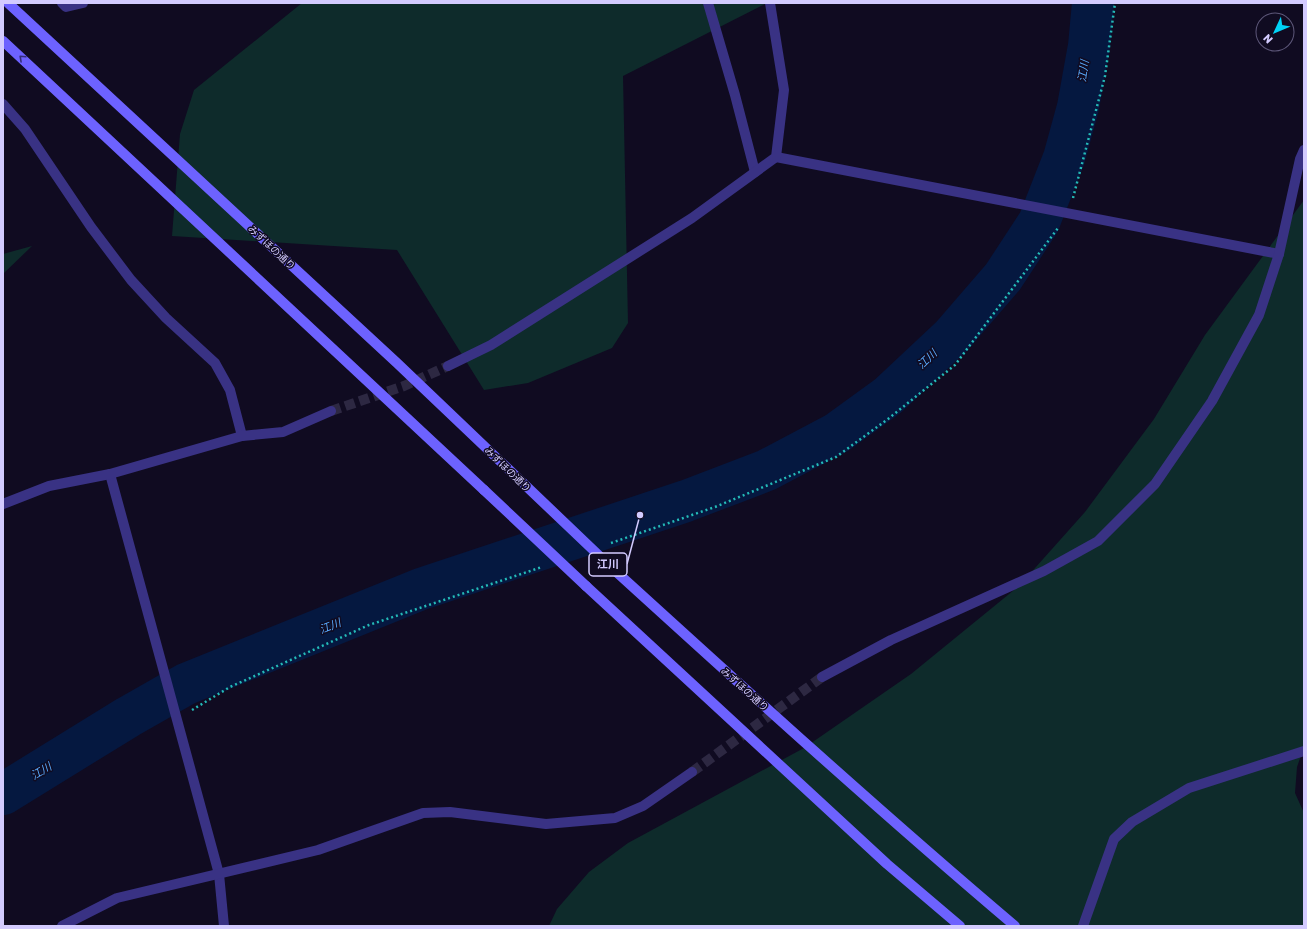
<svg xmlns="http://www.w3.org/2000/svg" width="1307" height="929" viewBox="0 0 1307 929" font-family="Rubik,'Noto Sans JP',sans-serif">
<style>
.green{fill:#0e2b2b}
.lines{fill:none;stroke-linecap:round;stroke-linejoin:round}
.river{stroke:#051840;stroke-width:42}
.street-tunnel{stroke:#2d2842;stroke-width:10;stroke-dasharray:10 5;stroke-linecap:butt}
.path{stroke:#24bab8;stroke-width:2.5;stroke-dasharray:2 3;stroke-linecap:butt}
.street{stroke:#393284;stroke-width:10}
.secondary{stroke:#6d62ff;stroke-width:10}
.secondary-bridge{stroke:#6d62ff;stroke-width:10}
.oneway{stroke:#352e7a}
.labels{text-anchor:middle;stroke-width:3;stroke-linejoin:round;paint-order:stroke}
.street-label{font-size:10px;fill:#d3cbff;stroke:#100b21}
.water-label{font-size:11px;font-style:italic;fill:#59abff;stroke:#100b21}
.leader{fill:none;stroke:#d3cbff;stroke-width:1.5}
.callout-dot{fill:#d3cbff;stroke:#100b21;stroke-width:1.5}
.callout{fill:#100b21;stroke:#d3cbff;stroke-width:1.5}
.callout-label{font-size:11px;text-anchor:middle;font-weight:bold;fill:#d3cbff}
</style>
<rect width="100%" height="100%" fill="#100b21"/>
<g class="green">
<polygon points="302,3 767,3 623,76 628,323 612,348 528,383 484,390 397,250 172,236 180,134 194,90"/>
<polygon points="1304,200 1304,747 1297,767 1295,793 1304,813 1304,926 549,926 557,909 589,872 628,843 804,748 911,674 1019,586 1085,512 1154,419 1205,335"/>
<polygon points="32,246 3,274 3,254"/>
</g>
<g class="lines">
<polyline class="river" points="3,794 128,717 186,684 421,589 686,501 767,470 837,433 888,396 952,336 1003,277 1039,222 1064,158 1078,107 1089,46 1093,3"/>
<g class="street-tunnel">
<polyline points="331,411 404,386 448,366"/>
<polyline points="692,772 822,677"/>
</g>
<g class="path">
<polyline points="1073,198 1105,76 1115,3"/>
<polyline points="611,543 715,507 836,457 888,419 955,365 1058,228"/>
<polyline points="192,710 230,687 369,625 542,567"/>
</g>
<g class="street">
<polyline points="62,3 66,7 83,3"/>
<polyline points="708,3 735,95 755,172"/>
<polyline points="3,104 25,129 91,227 131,280 166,318 215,363 230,390 242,436"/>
<polyline points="776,157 1279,254"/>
<polyline points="448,366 491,345 692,218 776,157 784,90 770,3"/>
<polyline points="110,474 219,874 224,926"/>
<polyline points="3,504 49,486 110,474 242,436 283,432 331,411"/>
<polyline points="822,677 891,640 1044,571 1098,541 1155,484 1212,401 1259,315 1279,254 1300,159 1304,150"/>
<polyline points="62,926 117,898 318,850 423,813 450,812 546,824 615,818 643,806 692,772"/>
<polyline points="1083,926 1114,839 1132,822 1189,788 1304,751"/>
</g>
<g class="secondary">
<polyline points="8,3 397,363 503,464"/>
<polyline points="3,41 484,490"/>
<path d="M611,567C744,688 878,810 1015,926"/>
<polyline points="586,586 887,864 960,926"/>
</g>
<g class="secondary-bridge">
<polyline points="503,464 611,567"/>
<polyline points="484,490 586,586"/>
</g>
</g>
<defs><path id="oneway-chevron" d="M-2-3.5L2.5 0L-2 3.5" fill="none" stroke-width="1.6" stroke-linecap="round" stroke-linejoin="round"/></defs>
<use class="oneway" href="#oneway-chevron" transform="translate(22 58) rotate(-137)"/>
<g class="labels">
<g class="street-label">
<text transform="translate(272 247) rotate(43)" y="4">みずほの通り</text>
<text transform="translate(508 469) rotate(44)" y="4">みずほの通り</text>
<text transform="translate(745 689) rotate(42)" y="4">みずほの通り</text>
</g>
<g class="water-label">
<text transform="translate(1083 71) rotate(-82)" y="4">江川</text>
<text transform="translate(927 359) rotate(-44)" y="4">江川</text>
<text transform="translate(330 626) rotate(-22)" y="4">江川</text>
<text transform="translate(41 771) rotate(-31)" y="4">江川</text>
</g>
</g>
<path class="leader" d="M640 515L627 564"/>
<circle class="callout-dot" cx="640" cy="515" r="4"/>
<rect class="callout" x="589" y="553" width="38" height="23" rx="4"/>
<g class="callout-label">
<text x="608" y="568">江川</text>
</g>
<rect width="1307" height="929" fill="none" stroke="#d3cbff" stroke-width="8"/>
<g transform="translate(1275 32) rotate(226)"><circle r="19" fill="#100b21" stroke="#5e587a"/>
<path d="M0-3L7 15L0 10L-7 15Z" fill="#00d2f6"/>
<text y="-6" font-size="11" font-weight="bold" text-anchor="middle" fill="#d3cbff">N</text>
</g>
</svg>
